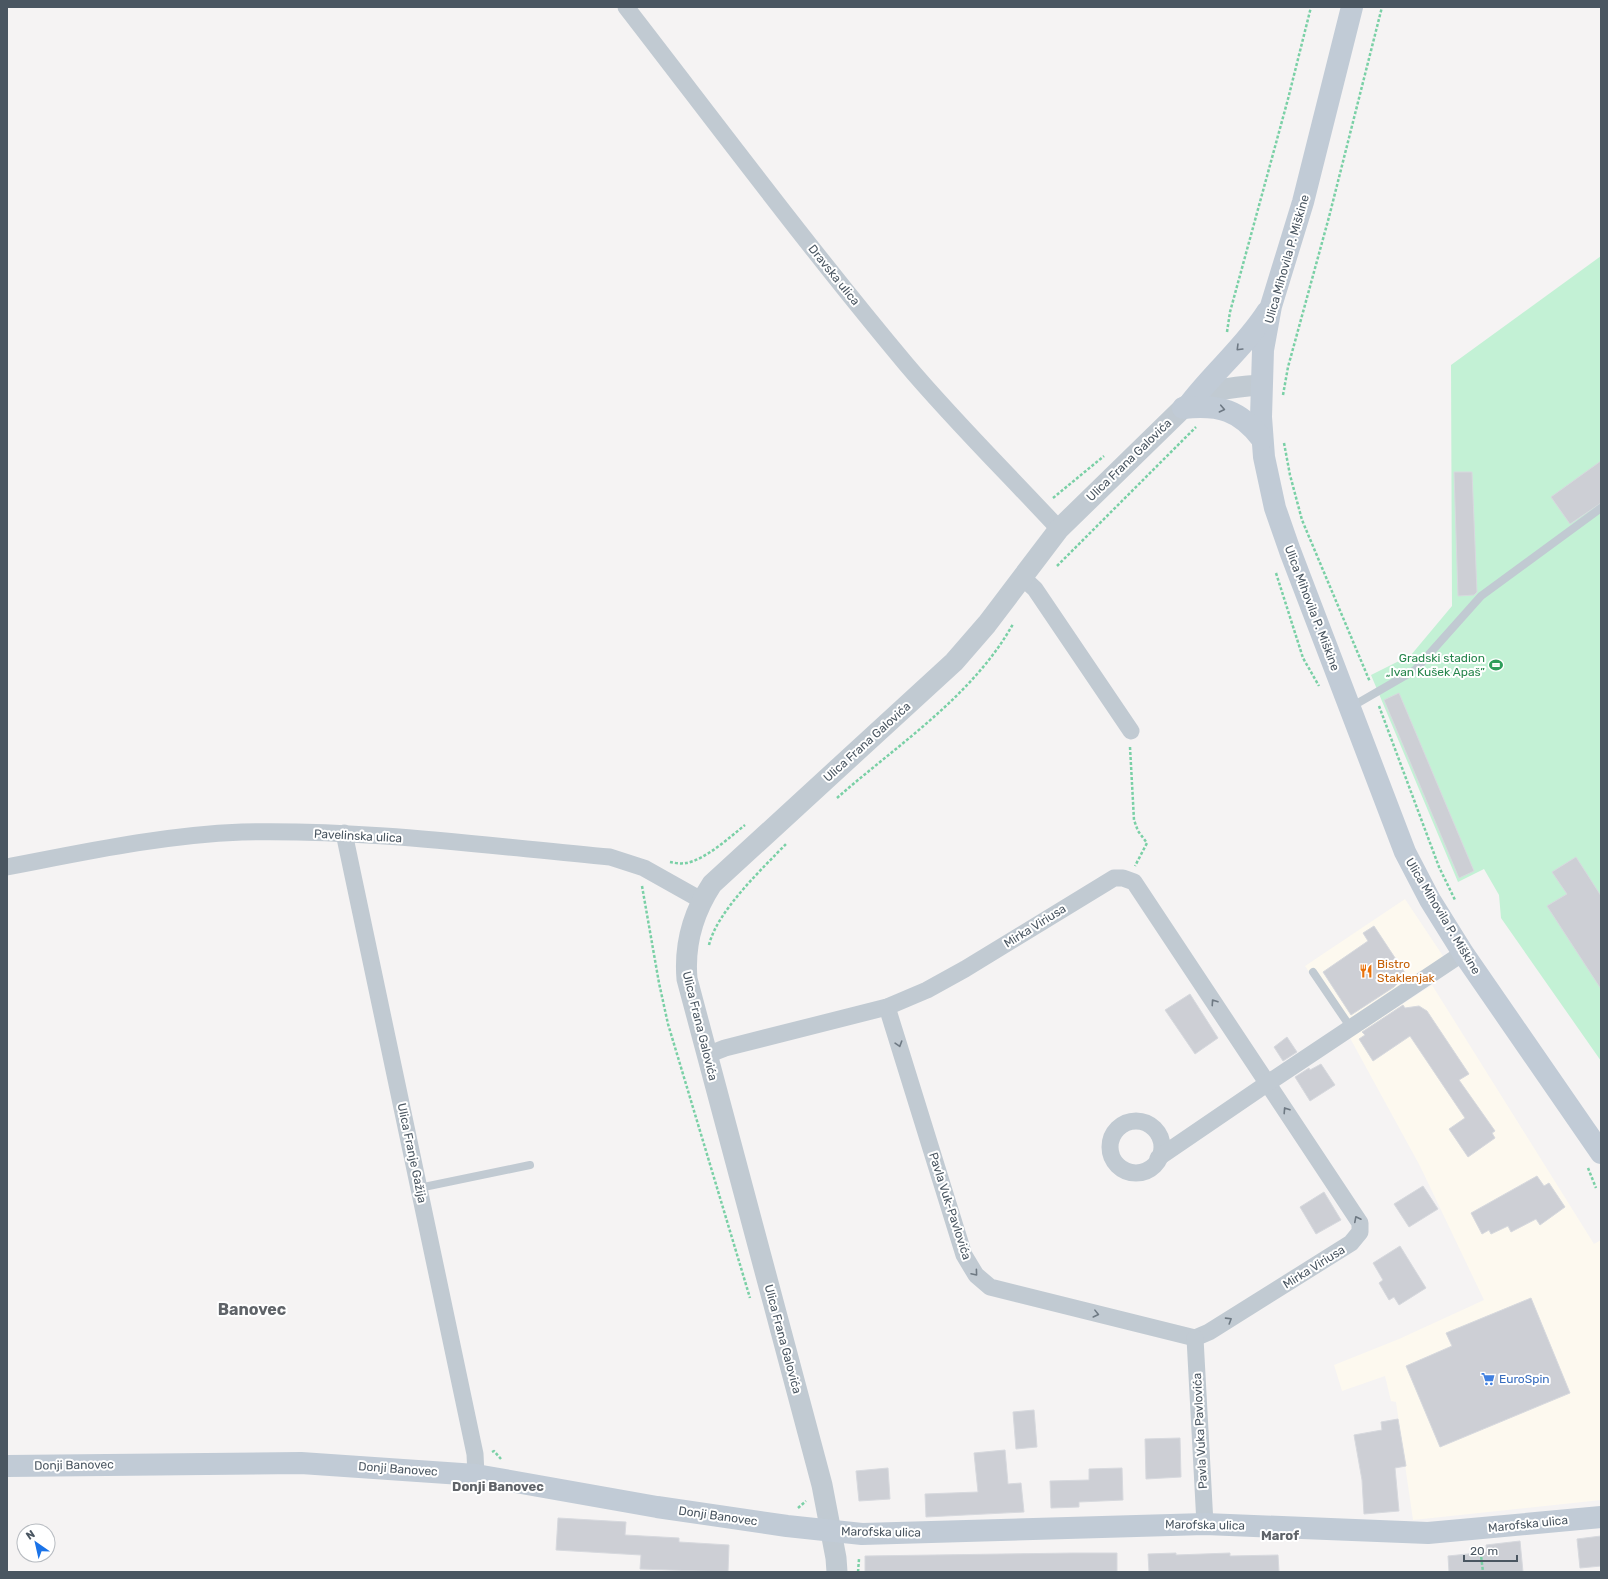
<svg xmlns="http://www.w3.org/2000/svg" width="1608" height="1579" viewBox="0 0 1608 1579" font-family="Rubik,sans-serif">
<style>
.commercial{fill:#fdf9ef}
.green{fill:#c3f1d5}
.building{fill:#cdcfd5;stroke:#d7d9de}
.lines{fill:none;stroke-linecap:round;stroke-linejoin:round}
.path{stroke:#7ad0a6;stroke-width:2.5;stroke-dasharray:3 2;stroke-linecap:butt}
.service{stroke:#c1cad2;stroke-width:8}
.minor{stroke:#c1cad2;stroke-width:17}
.tertiary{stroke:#c1cad2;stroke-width:21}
.secondary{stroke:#c1cbd6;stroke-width:22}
.oneway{stroke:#6e7984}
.oneway2{stroke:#6e7983}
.labels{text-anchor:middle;stroke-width:4;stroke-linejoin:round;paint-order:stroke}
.street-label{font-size:12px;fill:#4a5661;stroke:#fff}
.leisure-label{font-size:12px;fill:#27864d;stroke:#fff;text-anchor:end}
.food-label{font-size:12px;fill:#c56008;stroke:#fff;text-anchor:start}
.shop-label{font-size:12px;fill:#366cbe;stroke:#fff;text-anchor:start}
.neighbourhood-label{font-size:13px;font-weight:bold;fill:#5f6368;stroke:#fff}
.district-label{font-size:16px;font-weight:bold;fill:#5f6368;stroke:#fff}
</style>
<rect width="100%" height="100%" fill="#f5f3f3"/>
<g class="commercial">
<polygon points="1405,899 1445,959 1345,1025 1305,966"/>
<polygon points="1432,985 1594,1244 1601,1240 1601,1500 1413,1520 1396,1402 1391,1401 1385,1376 1342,1391 1334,1365 1399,1339 1484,1300 1420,1166 1350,1038"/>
</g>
<polygon class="green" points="1601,256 1601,1061 1501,918 1499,895 1484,869 1458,882 1371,675 1411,655 1452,606 1451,365"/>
<g class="building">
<polygon points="1601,461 1601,503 1570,524 1551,497"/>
<polygon points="1454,472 1472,472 1477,592 1474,595 1458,596"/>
<polygon points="1399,693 1474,871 1459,878 1384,700"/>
<polygon points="1576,857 1601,896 1601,989 1547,906 1567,894 1552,872"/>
<polygon points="1374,926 1405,973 1396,980 1398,983 1394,987 1351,1015 1323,972 1368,941 1363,933"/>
<polygon points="1190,994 1218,1038 1195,1054 1165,1010"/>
<polygon points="1403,1005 1405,1008 1419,1006 1427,1011 1469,1074 1459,1080 1495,1131 1492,1133 1495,1138 1468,1157 1449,1129 1465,1118 1410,1036 1373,1061 1359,1039 1365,1035 1362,1032"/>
<polygon points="1287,1037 1297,1052 1283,1061 1274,1047"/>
<polygon points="1321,1064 1335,1085 1310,1101 1295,1077 1309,1068 1310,1070"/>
<polygon points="1537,1176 1544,1186 1549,1183 1565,1207 1540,1225 1536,1219 1511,1232 1508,1226 1491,1234 1489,1230 1482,1234 1471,1213"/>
<polygon points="1423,1186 1438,1209 1409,1227 1394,1204"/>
<polygon points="1324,1192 1341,1220 1316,1234 1300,1207"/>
<polygon points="1400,1246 1426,1288 1399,1305 1394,1297 1389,1300 1379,1283 1383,1280 1373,1263"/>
<polygon points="1531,1298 1570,1393 1440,1447 1406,1366 1452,1346 1446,1333"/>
<polygon points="1034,1410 1037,1447 1016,1449 1013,1412"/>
<polygon points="1398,1419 1406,1466 1395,1468 1399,1511 1364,1514 1362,1480 1354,1435 1382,1430 1381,1422"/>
<polygon points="1180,1438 1181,1477 1146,1479 1145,1439"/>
<polygon points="1005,1450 1008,1484 1021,1483 1024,1512 926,1517 925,1494 978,1492 974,1453"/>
<polygon points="888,1468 890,1499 859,1501 856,1471"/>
<polygon points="1122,1468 1123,1500 1079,1502 1079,1507 1051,1508 1050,1481 1089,1480 1089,1469"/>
<polygon points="558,1518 626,1522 625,1535 679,1538 679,1542 729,1545 728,1572 640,1569 641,1555 556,1550"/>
<polygon points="1601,1536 1601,1566 1580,1568 1577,1539"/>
<polygon points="1520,1541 1523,1572 1449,1572 1448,1556 1487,1552 1486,1545"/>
<polygon points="1073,1553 1117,1553 1117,1572 865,1572 865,1556"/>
<polygon points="1176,1553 1176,1555 1230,1553 1230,1556 1278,1555 1279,1572 1149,1572 1148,1554"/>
</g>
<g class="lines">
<g class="path">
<polyline points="1227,332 1230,312 1288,99 1311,7"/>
<polyline points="1283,395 1288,367 1329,217 1382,7"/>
<polyline points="1284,443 1290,475 1302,520 1370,682"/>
<polyline points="1053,498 1104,456"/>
<polyline points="1057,566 1196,427"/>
<polyline points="1276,573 1303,658 1319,686"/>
<polyline points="1379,706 1439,867 1455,900"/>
<polyline points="1130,747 1134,820 1138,831 1147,843 1135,866"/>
<path d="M837,798C897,745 973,696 1013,624"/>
<path d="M670,862C675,863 681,864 686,863C705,860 730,837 745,825"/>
<polyline points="642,886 659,983 668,1024 750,1298"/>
<path d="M709,945C717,911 763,868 787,843"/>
<polyline points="1588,1168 1596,1188"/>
<polyline points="492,1452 494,1451 501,1459"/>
<polyline points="798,1508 806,1501"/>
<polyline points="1480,1547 1483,1572"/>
<polyline points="858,1572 859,1559"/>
</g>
<g class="service">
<polyline points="1351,707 1415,670 1481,596 1601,508"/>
<polyline points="1313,972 1351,1028"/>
<polyline points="419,1188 530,1165"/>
</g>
<g class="minor">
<path d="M626,7C718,126 809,248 906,364C954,421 1008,474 1059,529"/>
<polyline points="1022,577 1035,589 1131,731"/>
<polyline points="344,833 475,1454 476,1475"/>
<path d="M7,867C85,852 163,835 242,832C365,829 488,846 610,857L644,868L701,900"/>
<polyline points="887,1007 964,1255 976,1275 990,1287 1195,1338"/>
<polyline points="707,1055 725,1048 887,1007 927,990 965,969 1114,878 1123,878 1134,882 1360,1223 1360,1232 1351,1243 1209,1332 1195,1338"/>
<circle cx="1136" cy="1147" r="26"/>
<polyline points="1158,1158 1268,1083 1463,953"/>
<polyline points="1195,1338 1205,1524"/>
</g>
<path class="tertiary" d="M837,1572L836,1558L822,1485L687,979C684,944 693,913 712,884L954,662L987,624L1059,529L1183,408C1206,389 1232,387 1261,385"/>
<g class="secondary">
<polyline points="1352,7 1303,202 1271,306 1263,350 1261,417 1264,457 1275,508 1290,551 1405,852 1430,900 1463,953 1601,1153"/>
<path d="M1191,402C1215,371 1246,345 1267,312"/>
<path d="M1183,408C1219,404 1240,410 1262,439"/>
<polyline points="7,1466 301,1463 476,1475 657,1507 787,1526 862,1534 1205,1524 1428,1533 1601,1517"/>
</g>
</g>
<defs><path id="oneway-chevron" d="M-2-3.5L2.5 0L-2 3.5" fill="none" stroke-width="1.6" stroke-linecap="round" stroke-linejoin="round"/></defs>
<g class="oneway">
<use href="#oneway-chevron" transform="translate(1239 348) rotate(135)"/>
<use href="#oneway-chevron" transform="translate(1222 409) rotate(12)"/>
</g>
<g class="oneway2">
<use href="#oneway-chevron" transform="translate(1214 1002) rotate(-124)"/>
<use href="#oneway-chevron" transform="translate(899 1044) rotate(73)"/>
<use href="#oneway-chevron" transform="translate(1286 1110) rotate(-123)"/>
<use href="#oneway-chevron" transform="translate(1357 1219) rotate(-117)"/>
<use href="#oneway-chevron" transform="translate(975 1273) rotate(50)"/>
<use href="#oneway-chevron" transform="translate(1096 1314) rotate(14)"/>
<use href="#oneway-chevron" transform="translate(1229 1320) rotate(-32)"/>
</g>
<defs>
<g id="stadium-bare" transform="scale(1.08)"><path d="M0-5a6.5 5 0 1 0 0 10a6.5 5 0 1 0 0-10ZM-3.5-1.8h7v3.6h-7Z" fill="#2e9e5b" stroke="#fff" stroke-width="2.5" paint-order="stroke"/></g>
<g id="restaurant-bare" transform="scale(1.08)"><path d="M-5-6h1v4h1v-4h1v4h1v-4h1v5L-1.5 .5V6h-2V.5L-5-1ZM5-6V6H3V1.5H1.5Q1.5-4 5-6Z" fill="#e8710a" stroke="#fff" stroke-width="2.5" paint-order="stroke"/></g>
<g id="supermarket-bare" transform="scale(1.08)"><path d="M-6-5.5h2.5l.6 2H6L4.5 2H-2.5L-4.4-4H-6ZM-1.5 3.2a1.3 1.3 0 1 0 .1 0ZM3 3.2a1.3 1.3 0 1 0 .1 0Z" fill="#3f7fe0" stroke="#fff" stroke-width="2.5" paint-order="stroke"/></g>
</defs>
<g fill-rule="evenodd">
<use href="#stadium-bare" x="1496" y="665"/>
<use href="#restaurant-bare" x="1366" y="971"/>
<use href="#supermarket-bare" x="1488" y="1379"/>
</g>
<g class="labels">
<g class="street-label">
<text transform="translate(1287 259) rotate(-74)" y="4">Ulica Mihovila P. Miškine</text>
<text transform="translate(834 275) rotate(51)" y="4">Dravska ulica</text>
<text transform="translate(1129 460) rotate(-44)" y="4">Ulica Frana Galovića</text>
<text transform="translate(1312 608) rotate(69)" y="4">Ulica Mihovila P. Miškine</text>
<text transform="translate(867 742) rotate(-42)" y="4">Ulica Frana Galovića</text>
<text transform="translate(358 836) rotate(3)" y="4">Pavelinska ulica</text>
<text transform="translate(1443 916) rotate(59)" y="4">Ulica Mihovila P. Miškine</text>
<text transform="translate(1035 926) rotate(-32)" y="4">Mirka Viriusa</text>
<text transform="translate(700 1026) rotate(76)" y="4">Ulica Frana Galovića</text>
<text transform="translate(412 1153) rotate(78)" y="4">Ulica Franje Gažija</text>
<text transform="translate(950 1206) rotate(72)" y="4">Pavla Vuk-Pavlovića</text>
<text transform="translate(1314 1267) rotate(-32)" y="4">Mirka Viriusa</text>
<text transform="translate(783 1339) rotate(75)" y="4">Ulica Frana Galovića</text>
<text transform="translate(1200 1431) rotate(-93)" y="4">Pavla Vuka Pavlovića</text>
<text transform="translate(74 1465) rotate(-1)" y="4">Donji Banovec</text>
<text transform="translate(398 1469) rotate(4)" y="4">Donji Banovec</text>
<text transform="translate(718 1516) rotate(8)" y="4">Donji Banovec</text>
<text transform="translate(1528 1524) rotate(-6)" y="4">Marofska ulica</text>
<text transform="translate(1205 1525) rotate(1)" y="4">Marofska ulica</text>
<text transform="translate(881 1532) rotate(1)" y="4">Marofska ulica</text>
</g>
<g class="leisure-label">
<text x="1485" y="662">Gradski stadion<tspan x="1485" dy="14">„Ivan Kušek Apaš”</tspan></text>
</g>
<g class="food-label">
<text x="1377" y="968">Bistro<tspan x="1377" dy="14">Staklenjak</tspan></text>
</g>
<g class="shop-label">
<text x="1499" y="1383">EuroSpin</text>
</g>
<g class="neighbourhood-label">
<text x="498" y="1491">Donji Banovec</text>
<text x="1280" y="1540">Marof</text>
</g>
<g class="district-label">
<text x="252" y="1315">Banovec</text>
</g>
</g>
<rect width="1608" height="1579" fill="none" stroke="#4a5661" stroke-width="16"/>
<g transform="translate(36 1543) rotate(326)"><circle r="19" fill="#ffffff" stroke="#b7bbc0"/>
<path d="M0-3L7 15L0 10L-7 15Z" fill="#1a73e8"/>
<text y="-6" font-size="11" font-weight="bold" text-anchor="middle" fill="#4a5661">N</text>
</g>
<path d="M1464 1555v6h53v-6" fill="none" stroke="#4a5661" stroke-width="2"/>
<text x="1470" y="1555" font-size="12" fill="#4a5661" stroke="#ffffff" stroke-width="3" paint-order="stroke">20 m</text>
</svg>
